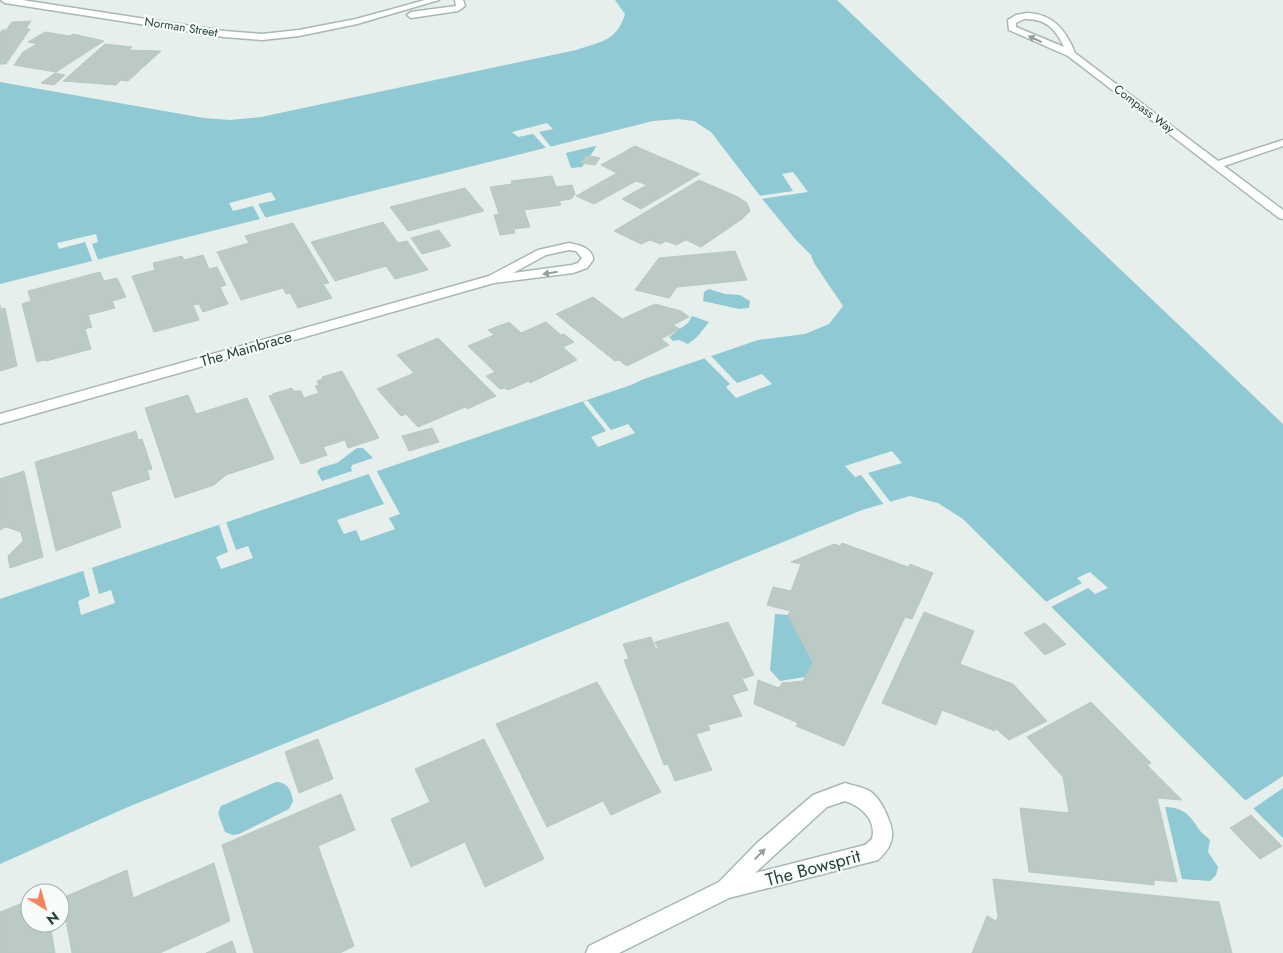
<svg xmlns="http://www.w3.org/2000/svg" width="1283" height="953" viewBox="0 0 1283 953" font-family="Jost,sans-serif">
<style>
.water{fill:#8ec9d4}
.pier{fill:#e6efeb}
.building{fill:#bbcac4;stroke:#b8c9c2}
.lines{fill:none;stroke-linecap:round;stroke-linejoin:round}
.street-casing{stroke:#a8b8b2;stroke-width:3}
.street{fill:#fff;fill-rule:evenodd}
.oneway{fill:#92a09c}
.labels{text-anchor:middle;stroke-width:4.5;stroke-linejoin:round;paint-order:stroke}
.far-street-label{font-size:12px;fill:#24423a;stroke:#f7fbf9}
.street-label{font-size:15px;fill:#24423a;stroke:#f7fbf9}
.near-street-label{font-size:18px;fill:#24423a;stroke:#f7fbf9}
</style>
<rect width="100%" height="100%" fill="#e6efeb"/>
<g class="water">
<path d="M615,0H837L1283,424V838L963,519L938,503L910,496L862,510L128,807L0,864V599L631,385L644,379L758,340L805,334L829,324L843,306L814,263L811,255L796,240L764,201L711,132L694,121L678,119L653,121L0,284V82L204,118L230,120L261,117L576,50C600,42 617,41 625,14Z"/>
<polygon points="595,146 596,147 590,156 586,156 581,162 585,163 582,167 571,168 566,153"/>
<polygon points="709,289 725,294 740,295 750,301 749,308 739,309 703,301 704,292"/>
<polygon points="692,316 709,322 697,337 688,344 679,340 673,341 669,337 688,323"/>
<polygon points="357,448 363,448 373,458 352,465 351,468 352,471 322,481 317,472 320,468 337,463"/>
<polygon points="775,614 788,615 813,663 805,677 780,681 770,670"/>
<path d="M276,782C288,782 291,791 293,801L289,809L239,834L233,835L225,832L218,813L221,806Z"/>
<path d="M1165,807C1184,808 1189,814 1198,828C1201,833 1206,836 1210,840L1208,852L1218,867L1216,875L1210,881L1182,879Z"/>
</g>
<g class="pier">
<polygon points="547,123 553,129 539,132 551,147 549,148 546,148 533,134 518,137 512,132"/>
<polygon points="793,172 808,192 761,199 759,196 793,191 782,174"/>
<polygon points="271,192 276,200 258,204 267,220 261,221 253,206 233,211 229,203"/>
<polygon points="96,234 98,242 92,244 99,262 93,263 85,242 59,249 57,243"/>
<polygon points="711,356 737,383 762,374 772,384 736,398 726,387 730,384 704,358"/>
<polygon points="587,400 611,430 628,424 635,433 598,447 591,437 606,431 583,402"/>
<polygon points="892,451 902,463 868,473 892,504 885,506 861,475 855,477 845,466"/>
<polygon points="376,470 400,514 389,518 395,529 361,541 356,530 344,534 337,520 384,504 368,473"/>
<polygon points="226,522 236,550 248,546 253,558 221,569 216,557 228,552 219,525"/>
<polygon points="92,568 99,594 111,590 115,603 81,615 78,601 90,596 83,570"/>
<polygon points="1090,572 1108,588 1095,594 1088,588 1049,608 1044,603 1082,583 1077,578"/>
<polygon points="1283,776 1283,788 1251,810 1243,802"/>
</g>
<g class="building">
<polygon points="31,21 26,29 30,29 6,64 0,64 0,33 2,30 6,30 12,22"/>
<polygon points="45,32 70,36 73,34 104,41 56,72 14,65 23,52 37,44 28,42"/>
<polygon points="105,44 132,47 128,50 161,51 128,81 121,80 116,85 63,81"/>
<polygon points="55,73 65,75 54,85 41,83"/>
<polygon points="635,146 700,174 641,209 622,199 647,185 636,181 594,204 576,196 617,173 601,165"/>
<polygon points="586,156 590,156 600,158 595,165 581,163"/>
<polygon points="552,176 556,187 572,185 575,194 571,199 559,201 561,205 524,210 530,227 514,229 515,233 500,235 494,215 499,214 490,187 512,184 511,181"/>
<polygon points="699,180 738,197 747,203 750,211 742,219 701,247 686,240 676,245 666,241 660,244 650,240 641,244 614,231"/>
<polygon points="465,188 484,211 408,231 390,207"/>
<polygon points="383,222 398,243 407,241 428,270 395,279 386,266 335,281 311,242"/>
<polygon points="293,223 329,283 323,284 332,298 298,308 290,293 286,294 283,288 241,300 217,252 249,243 245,236"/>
<polygon points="439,230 451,246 422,254 411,238"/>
<polygon points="735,251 747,280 677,287 669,298 635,290 659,258"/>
<polygon points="203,255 209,269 217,267 226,285 220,287 228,304 203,312 199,304 193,305 199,320 154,332 132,276 155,270 153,263 182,256 184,260"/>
<polygon points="100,272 104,281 117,278 126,297 112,301 115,308 88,315 92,327 85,329 91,349 46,361 45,360 37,362 22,304 31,301 28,291"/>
<polygon points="593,297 622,319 655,304 681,311 689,317 673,325 680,329 661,339 669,345 627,366 619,360 615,361 556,314"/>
<polygon points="0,305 1,309 5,308 17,366 0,371"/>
<polygon points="509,322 521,333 546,322 561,335 564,334 574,342 563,347 577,360 530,383 529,381 508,390 505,388 500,389 486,376 495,372 468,346 494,335 488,330"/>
<polygon points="438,338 496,396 467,409 465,407 418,427 406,414 401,416 377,389 414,373 397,355"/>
<polygon points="342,371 379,438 348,448 345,440 323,447 327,455 301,464 269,396 273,395 272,394 292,388 293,391 301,391 304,398 319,393 315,386 319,385 317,381 323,379 322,377"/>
<polygon points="188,395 196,414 247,398 274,459 226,475 214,485 175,498 145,408"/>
<polygon points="432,428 439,442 409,451 402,436"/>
<polygon points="136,431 138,440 142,439 152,469 147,470 150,479 111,492 121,527 56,551 35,462"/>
<polygon points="24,471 43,557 10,568 8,556 23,541 21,532 6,527 0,530 0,479"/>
<polygon points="842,543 908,567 910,564 933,573 912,619 905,617 844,746 796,726 798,723 754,704 758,680 779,688 782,683 803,681 813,663 788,615 790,611 767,605 773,587 791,591 801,564 791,562 834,544 840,546"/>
<polygon points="924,612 974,631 960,664 1013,684 1047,721 1009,740 995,728 995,731 942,710 936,725 882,703"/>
<polygon points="728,622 754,675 742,679 748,690 732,695 742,716 708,725 710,730 696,734 712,770 675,781 668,764 664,765 624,660 629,659 623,644 651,637 656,649 658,648 655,642"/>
<polygon points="1045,623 1066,644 1045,655 1024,633"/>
<polygon points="597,682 661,792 611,815 603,801 547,827 496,724"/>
<polygon points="1091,702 1151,763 1147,765 1182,800 1157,798 1177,882 1154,880 1154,885 1029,872 1020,808 1069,813 1063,777 1027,737"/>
<polygon points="318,739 333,779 299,793 285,752"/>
<polygon points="484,739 544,859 485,887 465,842 411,867 391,819 430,802 415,769"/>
<polygon points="341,794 355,830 318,846 354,946 340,953 254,953 222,845"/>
<polygon points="1251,815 1282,846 1260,859 1230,828"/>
<polygon points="214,863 230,921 160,953 72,953 62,898 127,870 133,898"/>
<polygon points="993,879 1219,902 1232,953 972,953 987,916 996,921 998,917"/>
<polygon points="30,900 30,923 50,923 55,953 0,953 0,912"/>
<polygon points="232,941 236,953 206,953"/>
</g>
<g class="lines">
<g class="street-casing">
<g id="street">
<polygon points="1,0 22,0 224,31 262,34 299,30 356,19 425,0 439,0 357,24 299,36 262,40 224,37 5,3"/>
<polygon points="455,0 463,0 465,6 458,11 411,18 407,15 411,12 456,6"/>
<path d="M1027,13C1053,14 1066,30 1075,53L1218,161L1283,140V146L1224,166L1283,210V219L1279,218L1068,56L1009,30L1008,20L1016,15ZM1024,19C1045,18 1056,29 1064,47L1016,27V23Z"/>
<path d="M569,243C579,245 593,248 593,260L587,268L573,273L494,283L0,424V414L489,276L538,250ZM569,250L576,251L582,258L578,263L572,265L513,273L546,255Z"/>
<path d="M845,783C853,786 864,787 871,792C877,797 882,804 885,811C895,832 896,843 878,860L729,898L619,953H586L589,946L719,882L757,843L813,795ZM845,801C861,806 877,820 872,839L865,845L755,873L827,807Z"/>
</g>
</g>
<use href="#street" class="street"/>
</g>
<defs><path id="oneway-solid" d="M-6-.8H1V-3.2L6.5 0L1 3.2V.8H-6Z" transform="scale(1.25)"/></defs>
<g class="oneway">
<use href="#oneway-solid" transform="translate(1035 39) rotate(-156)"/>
<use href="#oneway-solid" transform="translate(550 273) rotate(171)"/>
<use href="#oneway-solid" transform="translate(760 854) rotate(-45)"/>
</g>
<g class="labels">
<g class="far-street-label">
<text transform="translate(181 27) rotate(9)" y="4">Norman Street</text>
<text transform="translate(1144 109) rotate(37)" y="4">Compass Way</text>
</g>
<g class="street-label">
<text transform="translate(246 349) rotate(-16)" y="5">The Mainbrace</text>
</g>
<g class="near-street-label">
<text transform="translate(813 868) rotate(-15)" y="6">The Bowsprit</text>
</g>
</g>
<g transform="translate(45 908) rotate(143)"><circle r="24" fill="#f7fbf9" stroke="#a3b1ad"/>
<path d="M0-4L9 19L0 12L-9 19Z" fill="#f4845f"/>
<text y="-8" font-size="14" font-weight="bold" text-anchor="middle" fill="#24423a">N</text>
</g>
</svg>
